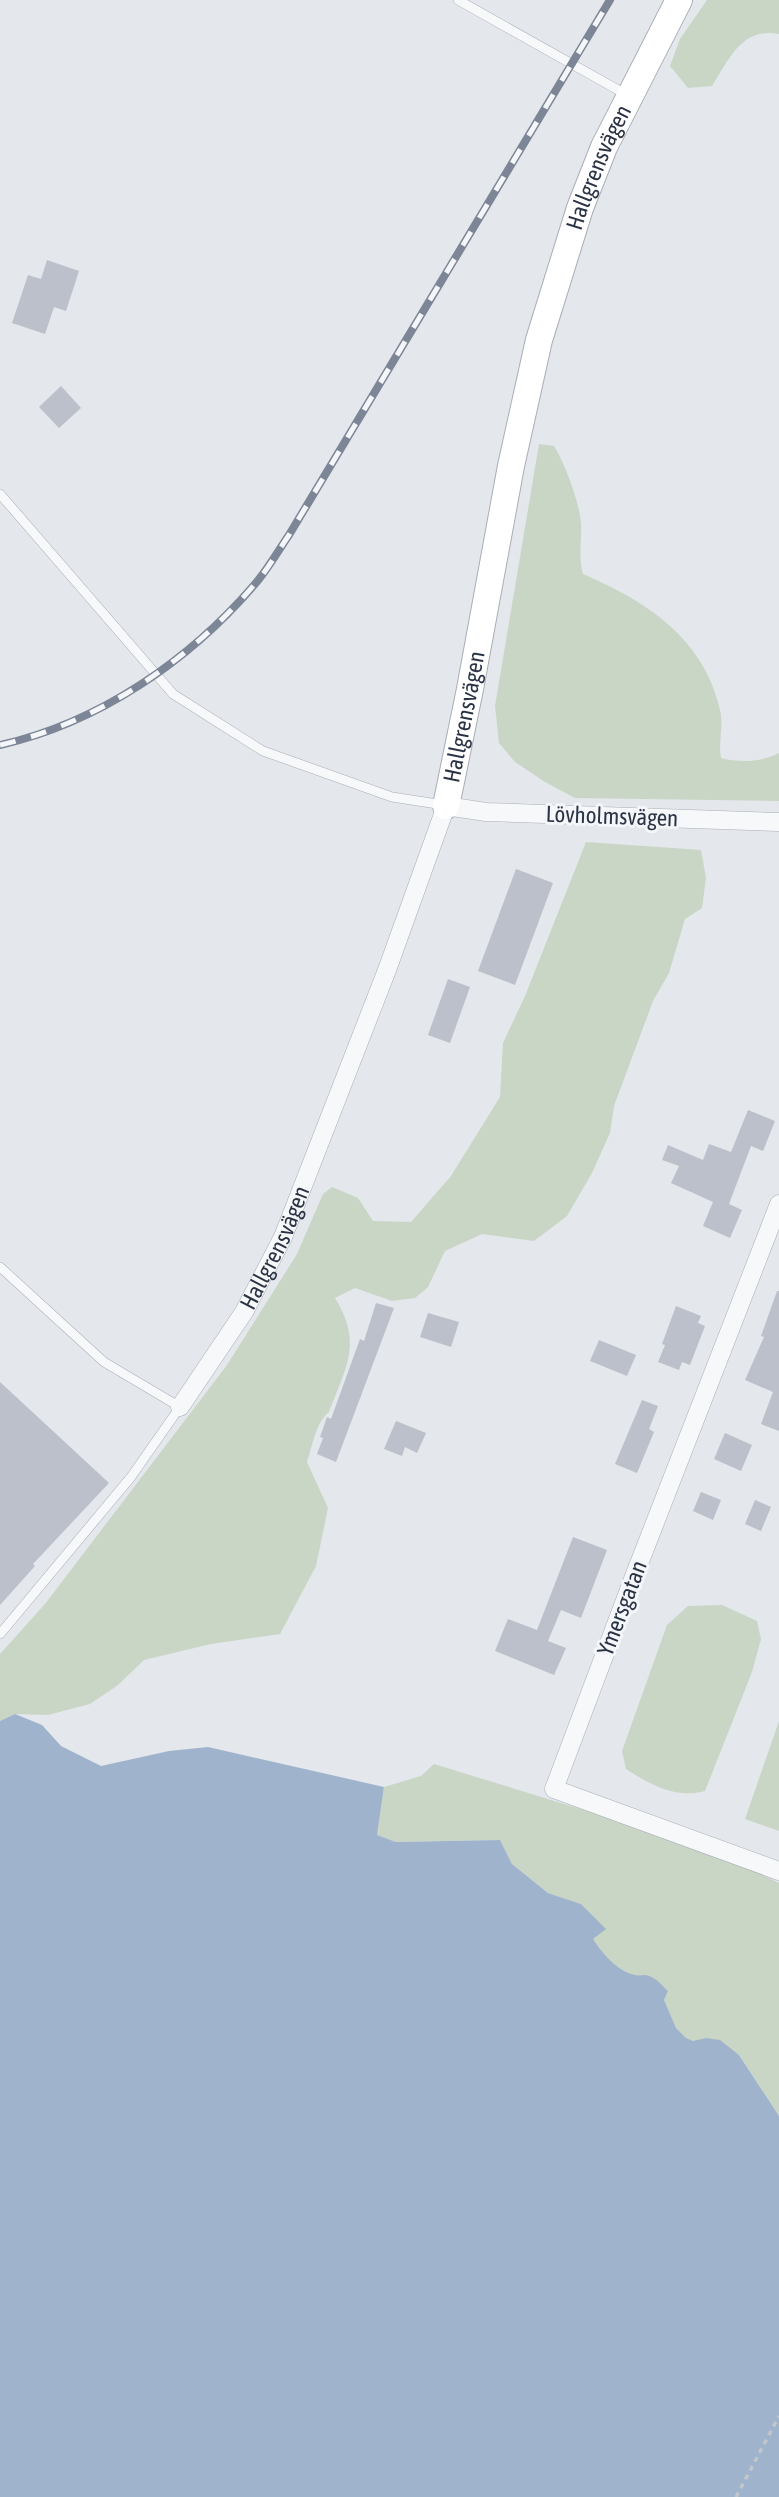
<svg xmlns="http://www.w3.org/2000/svg" width="779" height="2497" viewBox="0 0 779 2497" font-family="'Asap Condensed',sans-serif">
<style>
.green{fill:#c9d6c5}
.water{fill:#9fb4cc}
.building{fill:#bbc0ca}
.lines{fill:none;stroke-linecap:round;stroke-linejoin:round}
.lane-casing{stroke:#a9aeb7;stroke-width:10}
.street-casing{stroke:#a9aeb7;stroke-width:19}
.secondary-casing{stroke:#a9aeb7;stroke-width:28}
.path{stroke:#c2c5cb;stroke-width:3.5;stroke-dasharray:5 5;stroke-linecap:butt}
.lane{stroke:#f7f8fa;stroke-width:9}
.street{stroke:#f7f8fa;stroke-width:18}
.secondary{stroke:#fff;stroke-width:26}
.rail-casing{stroke:#7d8696;stroke-width:8}
.rail{stroke:#f4f6f9;stroke-width:5;stroke-dasharray:16;stroke-linecap:butt}
.labels{text-anchor:middle;stroke-width:6;stroke-linejoin:round;paint-order:stroke}
.street-label{font-size:23px;fill:#2b3445;stroke:#f4f6f9}
</style>
<rect width="100%" height="100%" fill="#e4e7ec"/>
<g class="green">
<path d="M707,0H779V34C742,27 729,59 712,86L688,88L670,66L680,39Z"/>
<path d="M539,444L554,446C565,463 580,504 581,524C582,542 578,556 583,574C646,601 704,638 720,710C724,725 718,742 721,758C738,763 763,762 779,753V801L575,798L545,782L515,762L499,743L495,706Z"/>
<path d="M586,842L701,850L706,878L702,908L685,919L669,973L653,1001L614,1106L610,1133L592,1173L567,1216L534,1241L482,1234L445,1251L428,1287L415,1298L392,1301L355,1288L335,1298C363,1343 346,1367 329,1412C316,1422 312,1447 307,1462L328,1508L316,1566L280,1634L211,1644L144,1660L118,1685L90,1704L48,1715L15,1714L0,1721V1654L45,1604L227,1365L297,1254L323,1194L332,1187L358,1198L373,1221L411,1222L451,1176L500,1097L503,1043L525,996Z"/>
<path d="M722,1605L757,1621L761,1639L752,1672L705,1791C676,1799 651,1785 626,1769L622,1751L667,1625L688,1606Z"/>
<polygon points="779,1721 779,1831 745,1819"/>
<path d="M434,1764L652,1831L756,1871L779,1883V2116L739,2055L706,2038C702,2039 698,2041 694,2041C678,2041 667,2013 664,2000L668,1991C648,1969 643,1982 624,1971C611,1964 600,1951 592,1939L605,1929L581,1904L548,1893L512,1864L500,1840L396,1842L377,1835L384,1787L421,1776Z"/>
</g>
<path class="water" d="M15,1714L42,1725L61,1746L101,1766L169,1751L208,1747L384,1787L377,1835L396,1842L500,1840L512,1864L548,1893L581,1904L606,1929L593,1939C602,1953 617,1971 635,1975C638,1976 642,1975 646,1975C655,1977 662,1985 668,1991L664,2000L676,2028L686,2038L693,2041L706,2038L720,2040L739,2055L779,2116V2497H0V1721Z"/>
<g class="building">
<polygon points="47,260 79,271 66,311 54,307 45,334 12,323 28,275 41,279"/>
<polygon points="61,386 81,408 59,428 39,407"/>
<polygon points="516,869 553,883 515,985 478,971"/>
<polygon points="448,979 470,987 450,1043 428,1035"/>
<polygon points="748,1110 775,1121 763,1151 751,1146 729,1204 742,1210 730,1238 703,1226 713,1202 671,1183 679,1166 662,1160 668,1145 703,1160 709,1144 731,1152"/>
<polygon points="777,1291 779,1291 779,1431 761,1424 773,1392 745,1380 764,1337 761,1336"/>
<polygon points="376,1303 394,1308 336,1462 317,1454 323,1438 320,1437 327,1417 331,1419 360,1339 364,1341"/>
<polygon points="676,1306 701,1316 698,1323 705,1326 690,1365 682,1362 679,1370 658,1362 665,1345 662,1344"/>
<polygon points="428,1313 459,1322 451,1347 420,1337"/>
<polygon points="599,1340 636,1355 627,1376 590,1361"/>
<polygon points="0,1382 109,1483 33,1564 35,1566 0,1605"/>
<polygon points="642,1400 658,1406 649,1429 654,1432 637,1473 615,1464"/>
<polygon points="396,1421 426,1433 417,1453 405,1447 402,1456 384,1449"/>
<polygon points="725,1433 752,1445 741,1471 714,1459"/>
<polygon points="701,1492 721,1500 713,1520 693,1511"/>
<polygon points="755,1500 771,1507 761,1531 745,1524"/>
<polygon points="573,1537 607,1550 581,1618 561,1610 548,1641 566,1648 554,1675 495,1651 508,1619 537,1630"/>
</g>
<g class="lines">
<g class="lane-casing">
<g id="lane">
<polyline points="458,0 627,95"/>
<polyline points="0,494 173,694 263,751 392,797 444,805"/>
<polyline points="0,1267 104,1362 180,1407 131,1477 0,1634"/>
</g>
</g>
<g class="street-casing">
<g id="street">
<polyline points="779,1204 635,1574 554,1789 779,1871"/>
<path id="s1" d="M180,1407L244,1312L283,1237L387,970L446,806L486,812L779,822"/>
</g>
</g>
<g class="secondary-casing">
<g id="secondary">
<path id="s2" d="M446,806L470,689L511,466L539,340L580,208L604,147L679,0"/>
</g>
</g>
<polyline class="path" points="736,2497 779,2416"/>
<use href="#lane" class="lane"/>
<use href="#street" class="street"/>
<use href="#secondary" class="secondary"/>
<g class="rail-casing">
<path id="rail" d="M0,745C99,723 190,660 255,584C268,569 278,551 289,535L610,0"/>
</g>
<use href="#rail" class="rail"/>
</g>
<g class="labels">
<g class="street-label">
<text dy="8" stroke="none"><textPath href="#s2" startOffset="658">Hallgrensvägen</textPath></text>
<text dy="8" stroke="none"><textPath href="#s2" startOffset="91">Hallgrensvägen</textPath></text>
<text transform="translate(612 816) rotate(2)" y="8">Lövholmsvägen</text>
<text dy="8" stroke="none"><textPath href="#s1" startOffset="186">Hallgrensvägen</textPath></text>
<text transform="translate(622 1608) rotate(-69)" y="8">Ymersgatan</text>
</g>
</g>
</svg>
